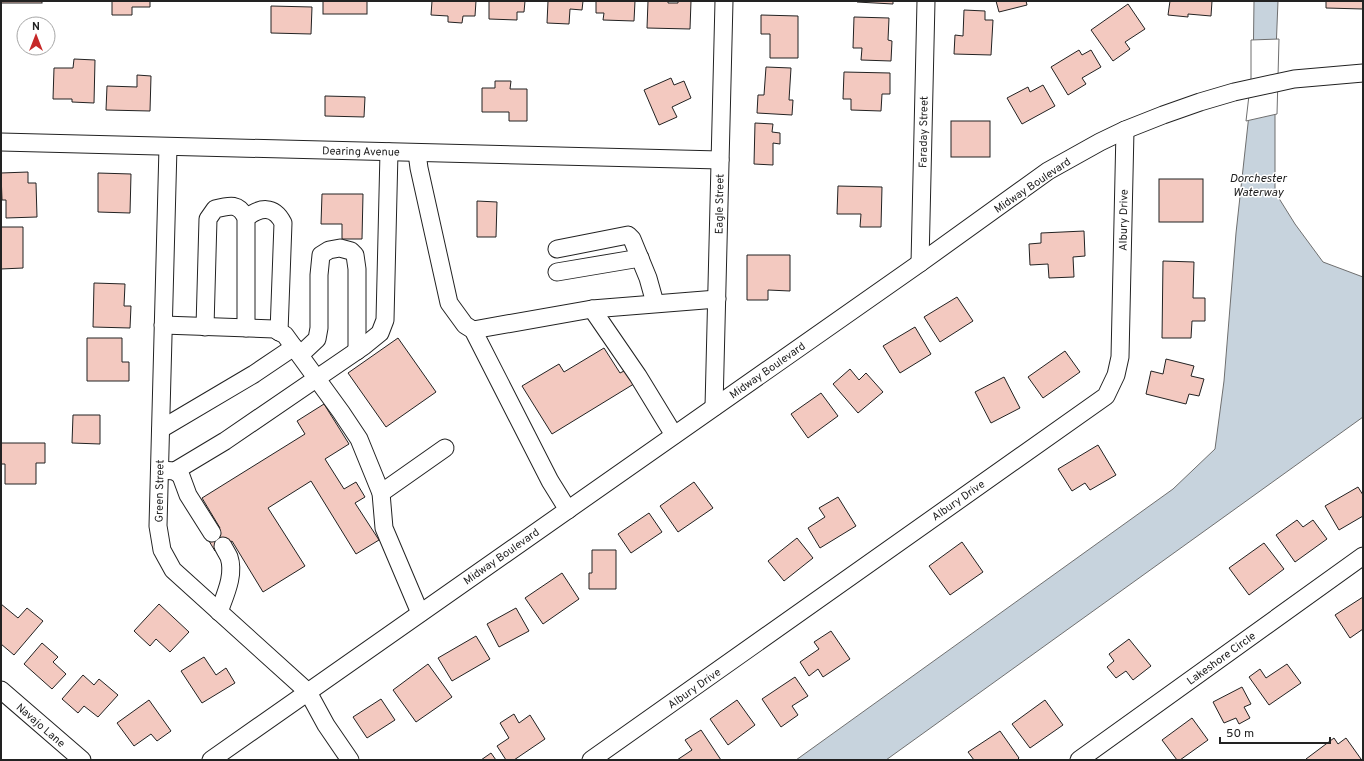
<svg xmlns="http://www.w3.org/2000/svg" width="1364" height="761" viewBox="0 0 1364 761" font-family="Overpass,sans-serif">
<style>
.water{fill:#c7d3dd;stroke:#6f6f6f}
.pier{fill:#fff;stroke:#6f6f6f}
.building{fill:#f3c9c0;stroke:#222}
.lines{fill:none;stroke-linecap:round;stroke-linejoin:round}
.minor-casing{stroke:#222;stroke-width:19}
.minor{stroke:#fff;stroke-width:17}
.labels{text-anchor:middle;stroke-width:3;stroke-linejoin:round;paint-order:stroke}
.street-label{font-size:11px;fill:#222;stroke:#fff}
.water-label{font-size:12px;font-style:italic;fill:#222;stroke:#fff}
</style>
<rect width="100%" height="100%" fill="#fff"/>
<polygon class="water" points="1254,1 1278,1 1275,75 1275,192 1295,224 1323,262 1363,277 1363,417 886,760 796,760 1173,489 1215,449 1224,381 1236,233 1253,78"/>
<polygon class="pier" points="1279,39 1277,114 1246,121 1251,78 1251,40"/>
<g class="building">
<rect x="1" y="1" width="41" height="2"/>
<polygon points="112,1 150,1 150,7 132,7 132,15 112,15"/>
<rect x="323" y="1" width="44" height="13"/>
<polygon points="432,1 476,1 475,16 463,16 462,23 448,22 448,16 431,15"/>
<polygon points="489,1 525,1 524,12 517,12 517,20 489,19"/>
<polygon points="548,1 583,1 582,10 570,9 569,24 547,23"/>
<polygon points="596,1 635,1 634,21 603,20 604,13 596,13"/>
<polygon points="648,1 668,1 668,3 678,3 678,1 691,1 690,29 647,28"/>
<polygon points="858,1 893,1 893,4 857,2"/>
<polygon points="996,1 1026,1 1027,5 999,12"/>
<polygon points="1170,1 1212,1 1211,16 1188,14 1188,17 1168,15"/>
<polygon points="1326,1 1363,1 1363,9 1326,8"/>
<polygon points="1128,4 1145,29 1125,42 1130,49 1113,61 1091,30"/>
<polygon points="271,6 312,7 311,34 271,33"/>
<polygon points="964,10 985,11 985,20 993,20 991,55 954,54 955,35 963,36"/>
<polygon points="761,15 798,16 798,58 770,58 770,34 761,34"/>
<polygon points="854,17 889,18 888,40 892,41 891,61 861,60 862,48 853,48"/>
<polygon points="1079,50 1082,55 1091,50 1101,67 1082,78 1086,84 1068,95 1051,67"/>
<polygon points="74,59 95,60 94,103 72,102 72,99 53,99 54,68 73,68"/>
<polygon points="766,67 791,68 789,100 793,100 792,115 757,113 758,95 764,95"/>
<polygon points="844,72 890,73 890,94 882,94 881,111 851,110 851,99 843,99"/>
<polygon points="137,75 151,76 150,111 106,110 107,86 137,87"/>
<polygon points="671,78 674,85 684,81 691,98 672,107 677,117 659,125 644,90"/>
<polygon points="495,81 511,81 510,89 527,89 527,121 509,121 509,112 482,112 482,88 495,88"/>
<polygon points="1043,85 1055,106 1022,124 1007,98 1028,87 1030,92"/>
<polygon points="325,96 365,97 364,117 325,116"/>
<rect x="951" y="121" width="39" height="36"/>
<polygon points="755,123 773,124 772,132 780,133 780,144 773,143 773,165 754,164"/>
<polygon points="28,172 28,183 36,183 37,217 6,218 6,200 2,200 1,173"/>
<polygon points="98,173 131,174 130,213 98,212"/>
<rect x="1159" y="179" width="44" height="43"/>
<polygon points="838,186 882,187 881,227 860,227 861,214 837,214"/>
<polygon points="322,194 363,194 362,239 342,239 342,224 321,224"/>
<polygon points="477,201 497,202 496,237 477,237"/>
<polygon points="1,227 23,227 23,268 1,269"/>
<polygon points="1084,231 1085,256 1073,257 1074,277 1049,278 1048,264 1030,265 1029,244 1041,243 1041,233"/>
<polygon points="747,255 790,255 790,291 768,290 768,300 747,300"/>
<polygon points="1163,261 1194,262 1193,298 1205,298 1205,321 1192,321 1191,338 1162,338"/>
<polygon points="94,283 125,284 124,306 131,306 130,328 93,327"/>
<polygon points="957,297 973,321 940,342 924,317"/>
<polygon points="915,327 931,354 900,373 883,346"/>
<polygon points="87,338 122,338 122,362 129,362 129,381 87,381"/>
<polygon points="398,338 436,392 386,427 348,373"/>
<polygon points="604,348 620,373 628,369 637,382 552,434 522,386 559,364 564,372"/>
<polygon points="1065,351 1080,372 1043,398 1028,377"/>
<polygon points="1166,359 1194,366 1191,376 1204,379 1199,396 1189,394 1186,404 1146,394 1151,371 1163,374"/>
<polygon points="850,369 859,380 866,373 883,392 858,413 833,384"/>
<polygon points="1004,377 1020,408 991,423 975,392"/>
<polygon points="821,393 838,416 808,438 791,414"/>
<polygon points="324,404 349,444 325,459 344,489 356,482 365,497 355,503 379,540 356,554 311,481 268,508 305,566 263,592 232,541 215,551 206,536 220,528 202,498 305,434 297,421"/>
<polygon points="73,415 100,415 100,444 72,443"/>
<polygon points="1,443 45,443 45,463 36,463 36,484 5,484 5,464 1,464"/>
<polygon points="1098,445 1116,475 1090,490 1085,483 1072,491 1058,469"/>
<polygon points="694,482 713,508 678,532 660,506"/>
<polygon points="1358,487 1363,495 1363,516 1339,530 1325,506"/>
<polygon points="838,497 856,526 820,548 808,528 825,517 819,508"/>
<polygon points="649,513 662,532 631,553 618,534"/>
<polygon points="1297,520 1303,527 1313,520 1327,539 1295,562 1276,535"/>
<polygon points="797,538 813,558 784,581 768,561"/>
<polygon points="962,542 983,572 950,595 929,566"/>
<polygon points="1264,543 1284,569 1249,595 1229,568"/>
<polygon points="592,550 616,550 616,589 589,589 589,573 592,573"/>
<polygon points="562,573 579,599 543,624 525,598"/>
<polygon points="1363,597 1363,629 1350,638 1335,615"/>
<polygon points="1,604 18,618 27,608 43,621 14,655 1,644"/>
<polygon points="159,604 189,632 170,652 156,639 150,646 134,631"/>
<polygon points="516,608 529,631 499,647 487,624"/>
<polygon points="831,631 850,659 823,677 818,669 809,676 800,662 819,649 814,642"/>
<polygon points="476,636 490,659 452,681 438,658"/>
<polygon points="1129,639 1151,666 1133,680 1126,671 1116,678 1107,667 1114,661 1109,654"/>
<polygon points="42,643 58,657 53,662 66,674 52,689 24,664"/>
<polygon points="204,657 216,675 226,668 235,683 202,703 181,671"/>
<polygon points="428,664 452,697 416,722 393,690"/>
<polygon points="1287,664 1301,683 1269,705 1249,677 1260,669 1266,678"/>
<polygon points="83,675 94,685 99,679 118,695 98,717 84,706 78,713 62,699"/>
<polygon points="795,677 808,696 792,706 798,715 781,727 762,699"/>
<polygon points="1242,687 1251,704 1244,707 1250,718 1239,724 1236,718 1224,723 1213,702"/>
<polygon points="381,699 395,720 367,738 353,717"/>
<polygon points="149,700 171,731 157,741 151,734 134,746 117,723"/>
<polygon points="737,700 755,725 728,745 710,719"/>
<polygon points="1045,700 1063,725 1030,748 1012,724"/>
<polygon points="514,714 519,723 530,715 545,739 514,760 506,760 497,746 509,738 500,723"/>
<polygon points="1192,718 1208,740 1180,760 1177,760 1162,740"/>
<polygon points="701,730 721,760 677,760 692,750 685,740"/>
<polygon points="1000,731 1019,758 1017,760 974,760 968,752"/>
<polygon points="1334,738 1338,744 1346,738 1361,759 1359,760 1307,760 1306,759"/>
<polygon points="491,753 496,760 481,760"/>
</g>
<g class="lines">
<g class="minor-casing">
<g id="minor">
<polyline points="1,142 720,160"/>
<polyline points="168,147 158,526 162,550 173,570 308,692 326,725 350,760"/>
<polyline points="417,153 419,168 449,303 465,325 473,330 550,481 568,510"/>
<path d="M246,218C260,207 274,205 283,223L279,332"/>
<polyline points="557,249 628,235 632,239 648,278 655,303"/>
<polyline points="920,263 926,1"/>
<polyline points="557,272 640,258"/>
<polyline points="592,309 638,376 674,435"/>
<polyline points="163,325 274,329 285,335 341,412 359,439 381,493 384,528 420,613"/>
<path d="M205,327L208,219L215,209C230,205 239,203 246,218V328"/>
<polyline points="473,330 592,309 717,299"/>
<polyline points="300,355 317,339 319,328 319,275 321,255 329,250 340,248 351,251 355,255 357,269 357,351"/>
<polyline points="714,407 724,1"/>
<polyline points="161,429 254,374 294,347"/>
<polyline points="160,470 175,471 225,441 364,346 380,333 385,320 389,152"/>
<polyline points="175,471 181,476 188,495 212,533"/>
<polyline points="381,493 445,448"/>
<path d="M219,612C225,595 235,575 229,557C227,553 225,550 223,546"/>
<polyline points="1,690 82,760"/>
<polyline points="211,760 920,263 1048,171 1100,142 1125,130 1163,115 1200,102 1234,92 1294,79 1363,73"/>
<polyline points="591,760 1106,396 1116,375 1120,357 1125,130"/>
<polyline points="1079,760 1363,556"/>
</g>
</g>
<use href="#minor" class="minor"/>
</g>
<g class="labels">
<g class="street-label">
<text transform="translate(923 132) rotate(-89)" y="4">Faraday Street</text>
<text transform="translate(361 151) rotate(1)" y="4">Dearing Avenue</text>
<text transform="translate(1032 185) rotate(-34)" y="4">Midway Boulevard</text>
<text transform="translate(719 204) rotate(-89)" y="4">Eagle Street</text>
<text transform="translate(1123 220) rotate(-89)" y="4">Albury Drive</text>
<text transform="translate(767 370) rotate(-35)" y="4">Midway Boulevard</text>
<text transform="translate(159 491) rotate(-89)" y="4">Green Street</text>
<text transform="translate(958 500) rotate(-35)" y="4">Albury Drive</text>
<text transform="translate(501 556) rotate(-35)" y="4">Midway Boulevard</text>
<text transform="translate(1221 658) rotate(-36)" y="4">Lakeshore Circle</text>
<text transform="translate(694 688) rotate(-35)" y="4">Albury Drive</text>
<text transform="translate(41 725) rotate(41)" y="4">Navajo Lane</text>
</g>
<g class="water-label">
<text x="1258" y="182">Dorchester<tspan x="1258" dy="14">Waterway</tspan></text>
</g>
</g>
<rect width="1364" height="761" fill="none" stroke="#222222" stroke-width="4"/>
<g transform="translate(36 36)"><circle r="19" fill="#ffffff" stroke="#a7a7a7"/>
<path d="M0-3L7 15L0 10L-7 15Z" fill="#c62828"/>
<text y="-6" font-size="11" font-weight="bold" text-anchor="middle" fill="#222222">N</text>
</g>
<path d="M1220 737v6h110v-6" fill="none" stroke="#222222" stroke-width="2"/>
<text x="1226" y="737" font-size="12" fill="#222222" stroke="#ffffff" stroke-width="3" paint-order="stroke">50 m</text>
</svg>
